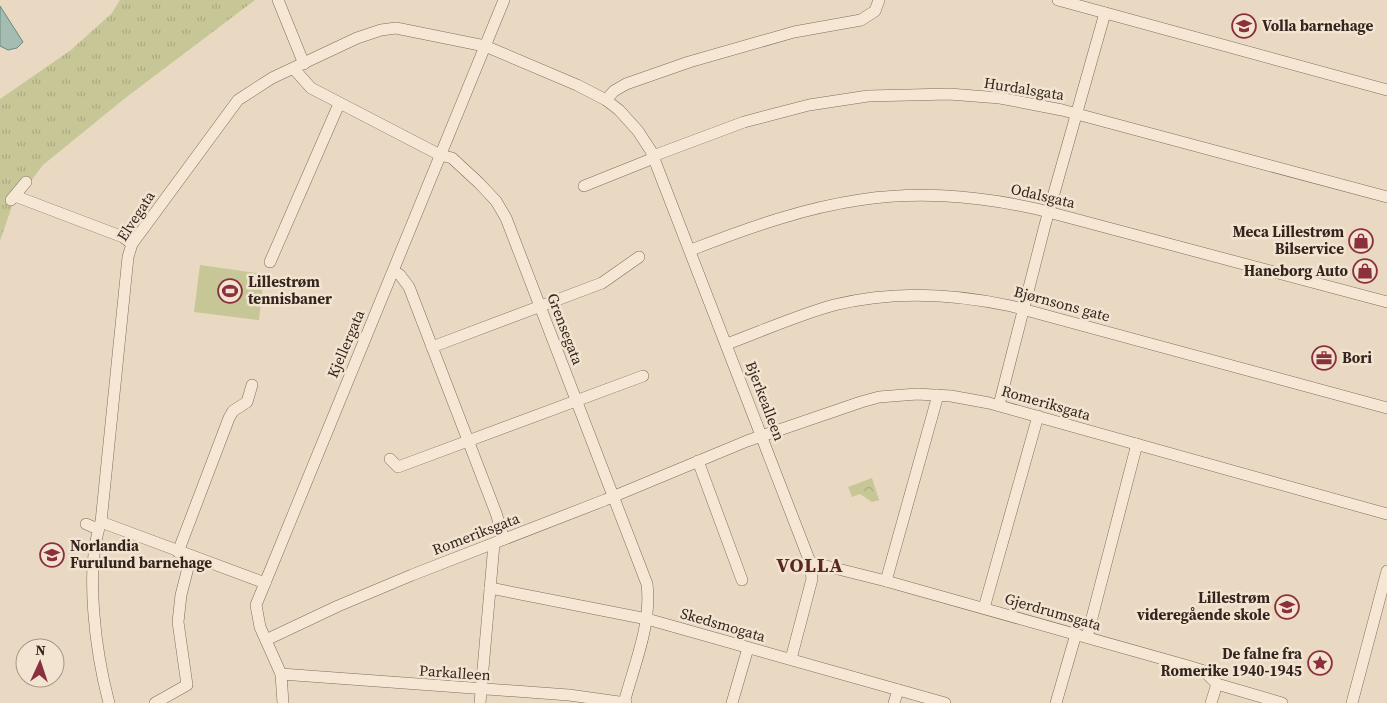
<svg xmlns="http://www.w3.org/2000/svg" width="1387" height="703" viewBox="0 0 1387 703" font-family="'Source Serif 4',serif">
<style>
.grass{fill:url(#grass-tufts)}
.forest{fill:url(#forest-crowns)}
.garden{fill:#c6c697}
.water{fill:#a4bcb2;stroke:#6c897e}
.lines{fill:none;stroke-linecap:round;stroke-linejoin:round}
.minor-casing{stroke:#826b5b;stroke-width:12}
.minor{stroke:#f5e7d4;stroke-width:11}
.labels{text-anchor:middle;stroke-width:5;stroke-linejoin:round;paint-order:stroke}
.poi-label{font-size:15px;font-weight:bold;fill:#33251e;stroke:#f2e4d1;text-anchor:start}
.street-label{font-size:15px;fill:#33251e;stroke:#f2e4d1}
.district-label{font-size:20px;font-weight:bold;letter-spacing:1px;fill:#5b2621;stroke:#f2e4d1}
</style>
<defs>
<pattern id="grass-tufts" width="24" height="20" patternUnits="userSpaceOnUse" patternTransform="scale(1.25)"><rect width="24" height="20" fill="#c6c697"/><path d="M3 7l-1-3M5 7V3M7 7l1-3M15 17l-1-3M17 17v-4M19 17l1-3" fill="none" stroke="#abaa82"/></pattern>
<pattern id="forest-crowns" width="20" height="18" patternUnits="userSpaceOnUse" patternTransform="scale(1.25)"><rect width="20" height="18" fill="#c6c697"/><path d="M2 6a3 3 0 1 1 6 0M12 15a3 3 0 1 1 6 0" fill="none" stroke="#abaa82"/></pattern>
</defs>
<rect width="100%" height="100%" fill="#e9d9c2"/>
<polygon class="grass" points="120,0 255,0 124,99 43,165 12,206 0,241 0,99 71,50 112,13"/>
<polygon class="forest" points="872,478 879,500 872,502 860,494 852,497 848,487"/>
<polygon class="garden" points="200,265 264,274 259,320 194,312"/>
<polygon class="water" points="0,6 23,42 17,48 8,50 0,46"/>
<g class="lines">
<g class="minor-casing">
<g id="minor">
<polyline points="278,0 304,64"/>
<polyline points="1058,0 1387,90"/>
<path d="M294,69L311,88L440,155L452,158L479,183L496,201L506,218L647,584C652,624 634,665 624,703"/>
<polyline points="606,100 614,91 626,84 689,62 794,32 861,20 875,11 879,0"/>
<polyline points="653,156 744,122 809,105 868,96 949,94 1000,98 1062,110 1387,197"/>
<polyline points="584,186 654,158"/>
<polyline points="15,196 123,237 132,244"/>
<polyline points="11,200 26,182"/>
<path d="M691,250C817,201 900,179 1037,209L1387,302"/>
<polyline points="270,262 339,104"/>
<polyline points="394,271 400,275 409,287 496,513 504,539"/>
<path d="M727,344C762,331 798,315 834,305C894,290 952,293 1011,306L1387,408"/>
<polyline points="432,347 602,283 639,257"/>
<polyline points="999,405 1045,225 1105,13"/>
<polyline points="390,459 398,467 643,376"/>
<polyline points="698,461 742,580"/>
<path d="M101,522C84,570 96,654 109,703"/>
<polyline points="86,524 98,529"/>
<polyline points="178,552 229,418 233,411 247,402 252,385"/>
<polyline points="810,562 886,581 1188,666 1204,671 1217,684 1282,703"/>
<polyline points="886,581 938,395"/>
<polyline points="265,583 101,522 128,257 132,244 238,100 272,78 357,38 381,30 396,28 485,46 577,85 606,100 619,110 638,131 651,151 810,562 812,579 791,659"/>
<polyline points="490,588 647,619 945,703"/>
<polyline points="984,608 1038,416"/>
<polyline points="1087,637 1137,444"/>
<polyline points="266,640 338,606 412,575 605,500 747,441 861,402 879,397 917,394 951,396 989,403 1387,514"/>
<polyline points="281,674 569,695 626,703"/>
<polyline points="155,703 187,685 178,622 181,595 191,556"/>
<polyline points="283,703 281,674 260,627 256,605 504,0"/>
<polyline points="480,703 494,544"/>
<polyline points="732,703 748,648"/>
<polyline points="894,703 898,690"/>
<polyline points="1056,703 1076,634"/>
<polyline points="1211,703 1217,684"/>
<polyline points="1352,703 1387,571"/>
</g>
</g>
<use href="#minor" class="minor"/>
</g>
<defs>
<g id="school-ring" transform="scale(1.25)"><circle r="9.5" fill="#f2e4d1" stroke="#8b313d" stroke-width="1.5"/><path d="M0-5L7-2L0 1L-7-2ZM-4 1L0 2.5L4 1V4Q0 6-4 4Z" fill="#8b313d"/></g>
<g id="shop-ring" transform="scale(1.25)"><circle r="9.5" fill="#f2e4d1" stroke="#8b313d" stroke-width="1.5"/><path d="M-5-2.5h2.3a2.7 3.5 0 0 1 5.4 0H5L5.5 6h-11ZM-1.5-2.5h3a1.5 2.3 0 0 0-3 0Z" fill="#8b313d"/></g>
<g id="stadium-ring" transform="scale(1.25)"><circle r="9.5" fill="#f2e4d1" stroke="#8b313d" stroke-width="1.5"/><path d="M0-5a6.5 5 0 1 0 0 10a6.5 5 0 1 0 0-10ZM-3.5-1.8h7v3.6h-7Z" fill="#8b313d"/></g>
<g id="office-ring" transform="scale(1.25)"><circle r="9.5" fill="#f2e4d1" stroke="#8b313d" stroke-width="1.5"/><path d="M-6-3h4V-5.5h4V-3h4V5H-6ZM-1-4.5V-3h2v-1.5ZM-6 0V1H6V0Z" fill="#8b313d"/></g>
<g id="sight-ring" transform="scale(1.25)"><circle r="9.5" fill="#f2e4d1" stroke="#8b313d" stroke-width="1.5"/><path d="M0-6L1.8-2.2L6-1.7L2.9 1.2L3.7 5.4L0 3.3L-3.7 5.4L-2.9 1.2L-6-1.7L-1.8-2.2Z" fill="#8b313d"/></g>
</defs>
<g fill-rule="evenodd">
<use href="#school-ring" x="1244" y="26"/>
<use href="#shop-ring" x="1361" y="241"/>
<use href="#shop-ring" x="1365" y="271"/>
<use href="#stadium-ring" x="230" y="291"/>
<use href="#office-ring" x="1324" y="358"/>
<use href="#school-ring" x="52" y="555"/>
<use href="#school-ring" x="1287" y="607"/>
<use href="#sight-ring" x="1320" y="663"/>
</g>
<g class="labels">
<g class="poi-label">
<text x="1262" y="31">Volla barnehage</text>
<text x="1344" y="237" text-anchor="end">Meca Lillestrøm<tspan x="1344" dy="17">Bilservice</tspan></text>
<text x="1348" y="276" text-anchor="end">Haneborg Auto</text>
<text x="248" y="287">Lillestrøm<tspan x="248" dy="17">tennisbaner</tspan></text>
<text x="1342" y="363">Bori</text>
<text x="70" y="551">Norlandia<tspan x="70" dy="17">Furulund barnehage</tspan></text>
<text x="1270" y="603" text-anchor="end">Lillestrøm<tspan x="1270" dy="17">videregående skole</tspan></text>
<text x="1302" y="659" text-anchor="end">De falne fra<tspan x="1302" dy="17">Romerike 1940-1945</tspan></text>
</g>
<g class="street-label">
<text transform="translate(1024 89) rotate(9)" y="5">Hurdalsgata</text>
<text transform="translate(1043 196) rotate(13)" y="5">Odalsgata</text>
<text transform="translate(136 216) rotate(-57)" y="5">Elvegata</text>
<text transform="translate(1062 304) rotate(15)" y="5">Bjørnsons gate</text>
<text transform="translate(565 329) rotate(69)" y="5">Grensegata</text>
<text transform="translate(346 344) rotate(-67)" y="5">Kjellergata</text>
<text transform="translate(765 401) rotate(69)" y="5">Bjerkealleen</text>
<text transform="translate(1046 403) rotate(16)" y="5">Romeriksgata</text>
<text transform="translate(476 534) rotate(-21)" y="5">Romeriksgata</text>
<text transform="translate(1053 612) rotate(16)" y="5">Gjerdrumsgata</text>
<text transform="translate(723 625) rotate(16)" y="5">Skedsmogata</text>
<text transform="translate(455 673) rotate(4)" y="5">Parkalleen</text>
</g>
<g class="district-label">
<text x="810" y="572">VOLLA</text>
</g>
</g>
<g transform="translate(40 663) rotate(3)"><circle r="24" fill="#f2e4d1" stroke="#a69889"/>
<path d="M0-4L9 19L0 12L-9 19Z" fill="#8b313d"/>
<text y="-8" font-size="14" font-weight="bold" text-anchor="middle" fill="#33251e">N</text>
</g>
</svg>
